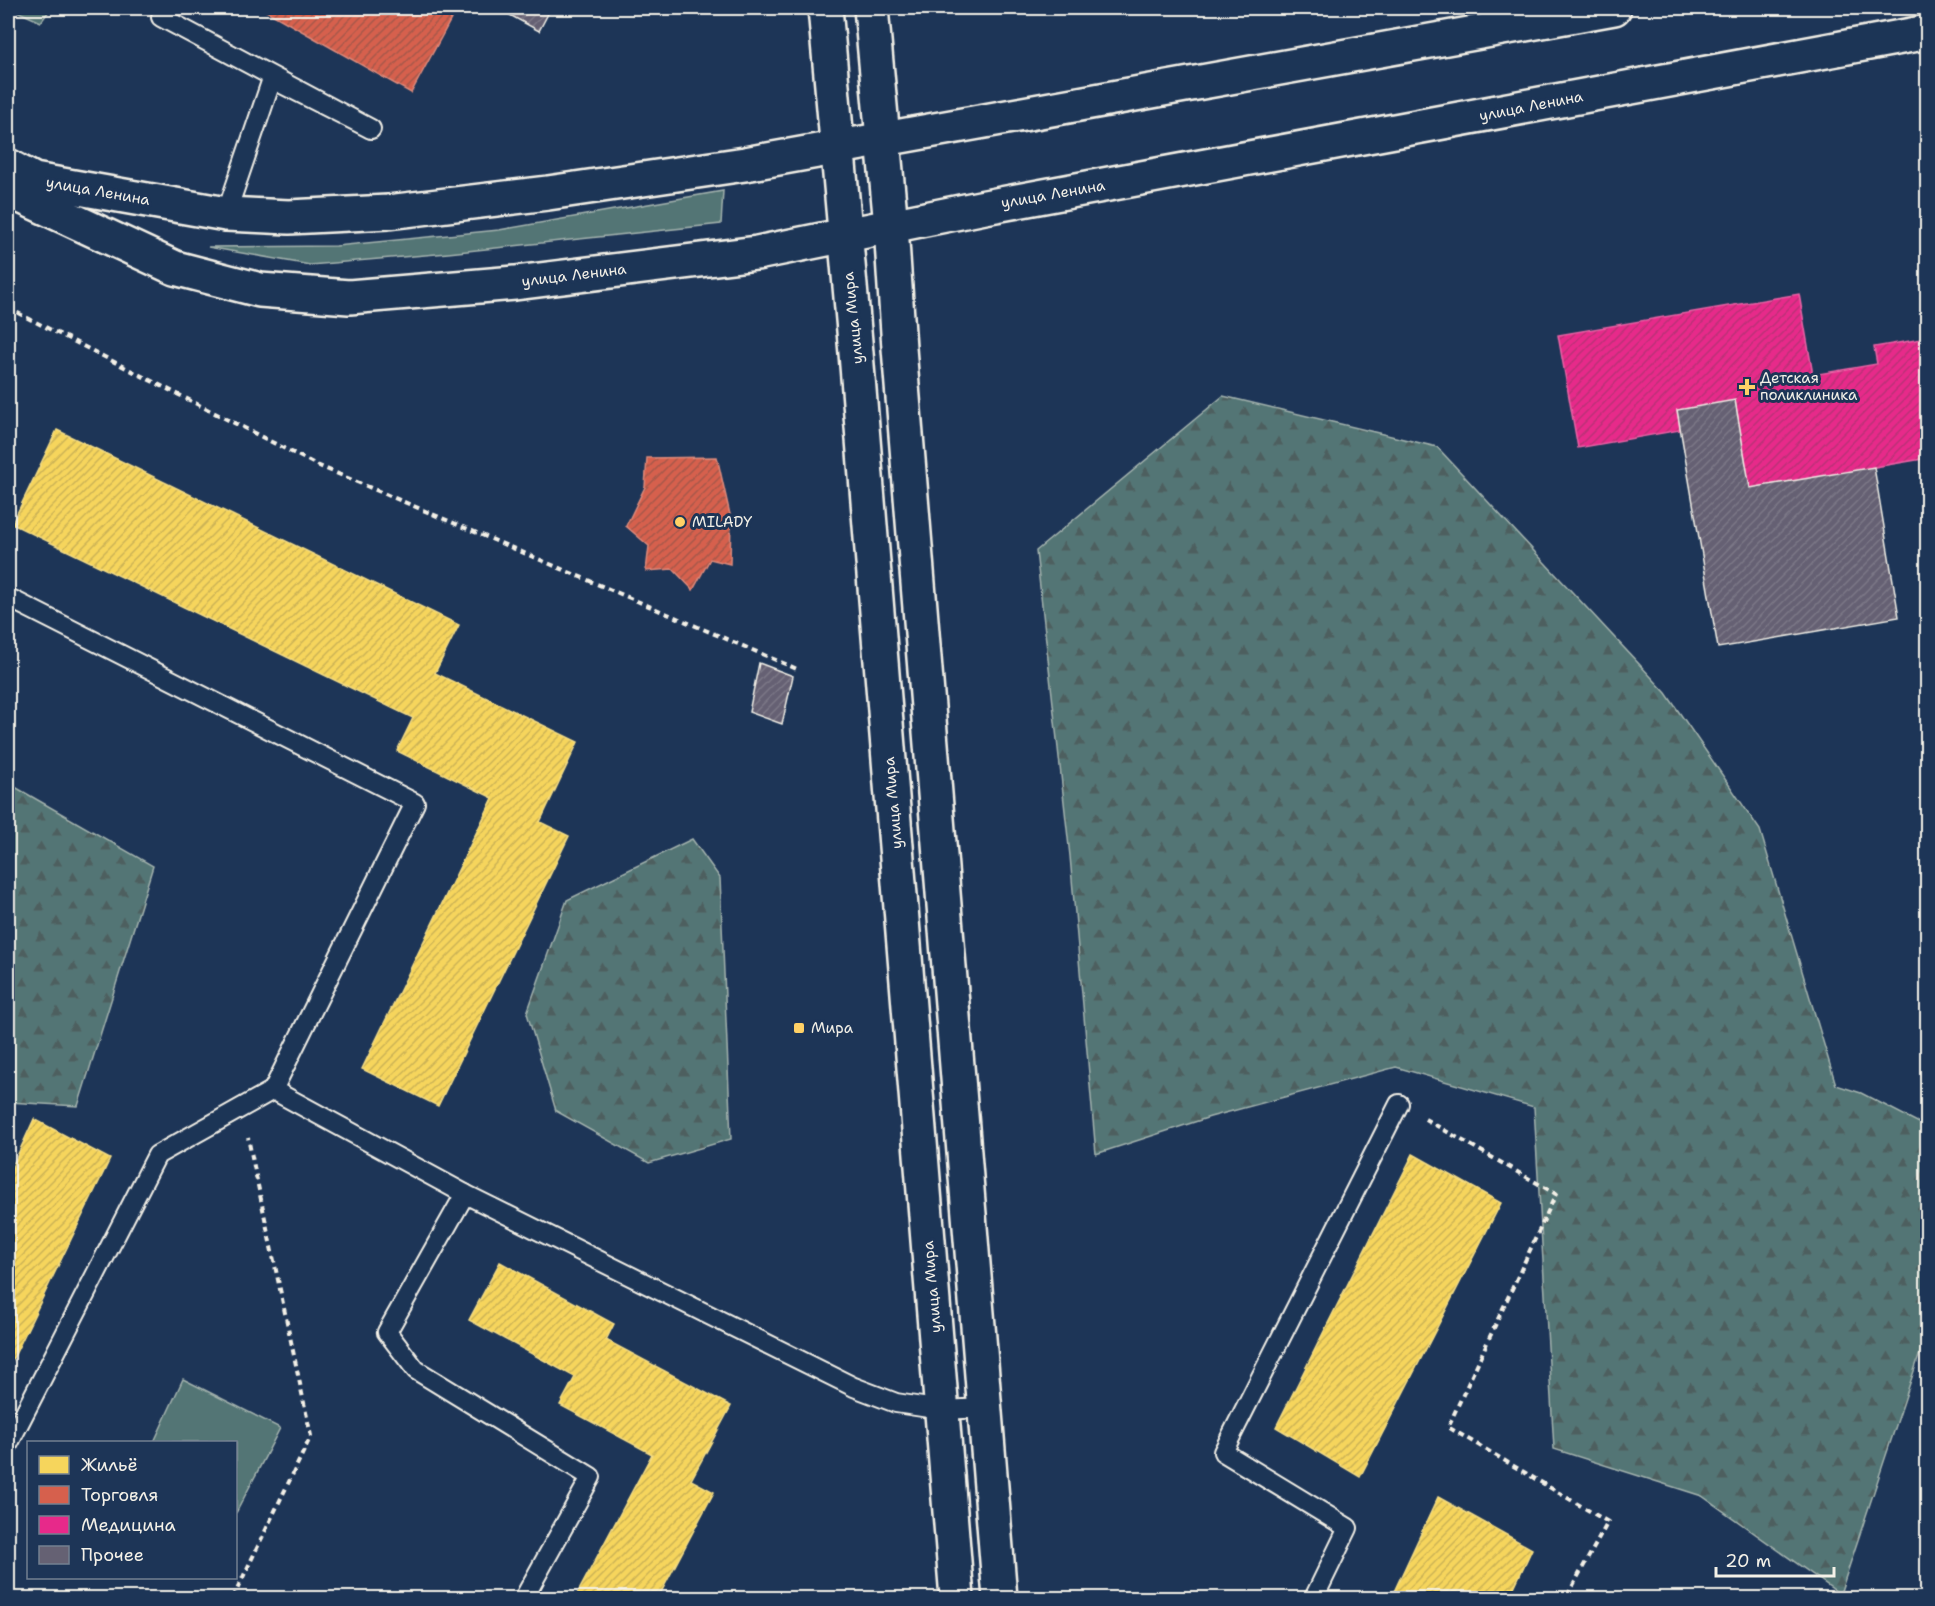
<svg xmlns="http://www.w3.org/2000/svg" width="1935" height="1606" viewBox="0 0 1935 1606" font-family="'Shantell Sans',sans-serif">
<style>
.green{fill:#537575;stroke:#a4b3ae;stroke-width:1.5}
.forest{fill:url(#forest-firs);stroke:#a4b3ae;stroke-width:1.5}
.homes{fill:url(#homes-hatch);stroke:#f5dd86;stroke-width:1.5}
.shops{fill:url(#shops-hatch);stroke:#df8c7c;stroke-width:1.5}
.health{fill:url(#health-hatch);stroke:#eb65a6;stroke-width:1.5}
.building{fill:url(#building-hatch);stroke:#f4f1e8;stroke-width:1.5}
.lines{fill:none;stroke-linecap:round;stroke-linejoin:round}
.lane-casing{stroke:#f4f1e8;stroke-width:22}
.secondary-casing{stroke:#f4f1e8;stroke-width:38}
.path{stroke:#f4f1e8;stroke-width:4;stroke-dasharray:6 4.5;stroke-linecap:butt}
.lane{stroke:#1d3557;stroke-width:18}
.secondary{stroke:#1d3557;stroke-width:33}
.poi-dot{fill:#ffd166;stroke:#1d3557;stroke-width:2}
.labels{text-anchor:middle;stroke-width:6;stroke-linejoin:round;paint-order:stroke}
.street-label{font-size:15px;fill:#f4f1e8;stroke:#1d3557}
.poi-label{font-size:15px;fill:#f4f1e8;stroke:#1d3557;text-anchor:start}
</style>
<defs>
<pattern id="forest-firs" width="22" height="20" patternUnits="userSpaceOnUse" patternTransform="scale(1.5)"><rect width="22" height="20" fill="#537575"/><path d="M5 1l3.5 6h-7zM16 11l3.5 6h-7z" fill="#4e5e5e"/></pattern>
<pattern id="homes-hatch" width="6" height="6" patternUnits="userSpaceOnUse" patternTransform="scale(1.5)"><rect width="6" height="6" fill="#f6d55c"/><path d="M-1 1l2-2M0 6l6-6M5 7l2-2" fill="none" stroke="#cbb256"/></pattern>
<pattern id="shops-hatch" width="6" height="6" patternUnits="userSpaceOnUse" patternTransform="scale(1.5)"><rect width="6" height="6" fill="#d6604d"/><path d="M-1 1l2-2M0 6l6-6M5 7l2-2" fill="none" stroke="#a5584b"/></pattern>
<pattern id="health-hatch" width="6" height="6" patternUnits="userSpaceOnUse" patternTransform="scale(1.5)"><rect width="6" height="6" fill="#e7298a"/><path d="M-1 1l2-2M0 6l6-6M5 7l2-2" fill="none" stroke="#b83276"/></pattern>
<pattern id="building-hatch" width="6" height="6" patternUnits="userSpaceOnUse" patternTransform="scale(1.5)"><rect width="6" height="6" fill="#656173"/><path d="M-1 1l2-2M0 6l6-6M5 7l2-2" fill="none" stroke="#7c7887"/></pattern>
</defs>
<rect width="100%" height="100%" fill="#1d3557"/>
<filter id="ink" filterUnits="userSpaceOnUse"><feTurbulence type="fractalNoise" baseFrequency=".0167" numOctaves="2"/><feDisplacementMap in="SourceGraphic" scale="12" xChannelSelector="R" yChannelSelector="G"/><feConvolveMatrix kernelMatrix="1 2 1 2 8 2 1 2 1" color-interpolation-filters="sRGB"/></filter>
<g filter="url(#ink)">
<g class="green">
<polygon points="723,191 721,224 448,253 310,265 208,247 336,246 499,230"/>
<polygon points="183,1379 280,1428 236,1513 236,1442 154,1442"/>
</g>
<g class="forest">
<polygon points="10,8 51,8 41,22"/>
<polygon points="1223,396 1437,447 1666,693 1760,830 1836,1085 1861,1093 1927,1127 1927,1332 1840,1594 1702,1496 1554,1449 1534,1107 1396,1067 1210,1117 1096,1154 1070,856 1036,551"/>
<polygon points="8,783 153,866 78,1106 8,1102"/>
<polygon points="692,839 720,878 731,1139 649,1163 556,1111 527,1013 567,900"/>
</g>
<g class="homes">
<polygon points="57,430 459,625 435,673 578,742 540,822 569,836 438,1106 362,1069 493,798 397,751 413,718 12,524"/>
<polygon points="34,1119 110,1159 8,1369 8,1176"/>
<polygon points="1413,1154 1501,1203 1360,1477 1276,1427"/>
<polygon points="500,1262 614,1324 606,1340 731,1406 691,1480 714,1492 658,1598 575,1598 652,1454 560,1405 575,1377 469,1320"/>
<polygon points="1438,1497 1532,1549 1509,1598 1391,1598"/>
</g>
<g class="shops">
<polygon points="261,8 457,8 411,93"/>
<polygon points="717,457 731,519 730,564 710,559 693,590 673,569 646,571 649,546 626,526 645,487 647,458"/>
</g>
<polygon class="health" points="1799,294 1813,375 1877,364 1874,347 1928,338 1928,458 1750,488 1735,400 1677,410 1680,430 1578,448 1558,335"/>
<g class="building">
<polygon points="497,8 551,8 539,31"/>
<polygon points="1735,400 1750,488 1874,467 1899,617 1718,648 1677,410"/>
<polygon points="759,663 793,676 782,724 749,712"/>
</g>
<g class="lines">
<g class="lane-casing">
<g id="lane">
<polyline points="166,8 161,17 371,129 272,79 226,214"/>
<polyline points="9,598 415,803 273,1090 465,1194"/>
<polyline points="8,1445 157,1155 273,1090"/>
<polyline points="524,1598 591,1477 416,1370 387,1332 465,1194 854,1387 896,1403 942,1410 985,1408"/>
<polyline points="1314,1598 1348,1528 1223,1452 1399,1104"/>
</g>
</g>
<g class="secondary-casing">
<g id="secondary">
<polyline points="825,8 856,353 957,1598"/>
<polyline points="871,8 891,226 899,348 1000,1598"/>
<polyline points="8,166 34,180 226,214 289,217 388,212 548,193 745,164 1614,8"/>
<polyline points="8,190 175,268 260,290 349,297 515,283 757,253 985,207 1928,32"/>
</g>
</g>
<g class="path">
<polyline points="8,308 317,465 797,669"/>
<polyline points="1425,1119 1556,1194 1448,1427 1608,1522 1566,1598"/>
<polyline points="233,1598 311,1436 248,1138"/>
</g>
<use href="#lane" class="lane"/>
<use href="#secondary" class="secondary"/>
</g>
</g>
<g class="poi-dot">
<path d="M1744 378h6v6h6v6h-6v6h-6v-6h-6v-6h6z"/>
<circle cx="680" cy="522" r="6"/>
<rect x="793" y="1022" width="12" height="12" rx="3"/>
</g>
<g class="labels">
<g class="street-label">
<text transform="translate(1531 106) rotate(-11)" y="5">улица Ленина</text>
<text transform="translate(98 191) rotate(10)" y="5">улица Ленина</text>
<text transform="translate(1053 194) rotate(-10)" y="5">улица Ленина</text>
<text transform="translate(574 275) rotate(-7)" y="5">улица Ленина</text>
<text transform="translate(853 318) rotate(-96)" y="5">улица Мира</text>
<text transform="translate(893 803) rotate(-95)" y="5">улица Мира</text>
<text transform="translate(932 1287) rotate(-95)" y="5">улица Мира</text>
</g>
<g class="poi-label">
<text x="1760" y="383">Детская<tspan x="1760" dy="17">поликлиника</tspan></text>
<text x="692" y="527">МILADY</text>
<text x="811" y="1033">Мира</text>
</g>
</g>
<rect width="1935" height="1606" fill="none" stroke="#1d3557" stroke-width="30"/>
<rect x="15" y="15" width="1905" height="1576" fill="none" stroke="#f4f1e8" stroke-width="2" filter="url(#ink)"/>
<rect x="27" y="1441" width="210" height="138" fill="#1d3557" stroke="#738091" stroke-width="1.5"/>
<rect x="39" y="1456" width="30" height="18" fill="#f6d55c" stroke="#738091" stroke-width="1.5"/>
<text x="81" y="1471" font-size="18" fill="#f4f1e8">Жильё</text>
<rect x="39" y="1486" width="30" height="18" fill="#d6604d" stroke="#738091" stroke-width="1.5"/>
<text x="81" y="1501" font-size="18" fill="#f4f1e8">Торговля</text>
<rect x="39" y="1516" width="30" height="18" fill="#e7298a" stroke="#738091" stroke-width="1.5"/>
<text x="81" y="1531" font-size="18" fill="#f4f1e8">Медицина</text>
<rect x="39" y="1546" width="30" height="18" fill="#656173" stroke="#738091" stroke-width="1.5"/>
<text x="81" y="1561" font-size="18" fill="#f4f1e8">Прочее</text>
<path d="M1716 1567v9h118v-9" fill="none" stroke="#f4f1e8" stroke-width="3"/>
<text x="1725" y="1567" font-size="18" fill="#f4f1e8" stroke="#1d3557" stroke-width="4.5" paint-order="stroke">20 m</text>
</svg>
